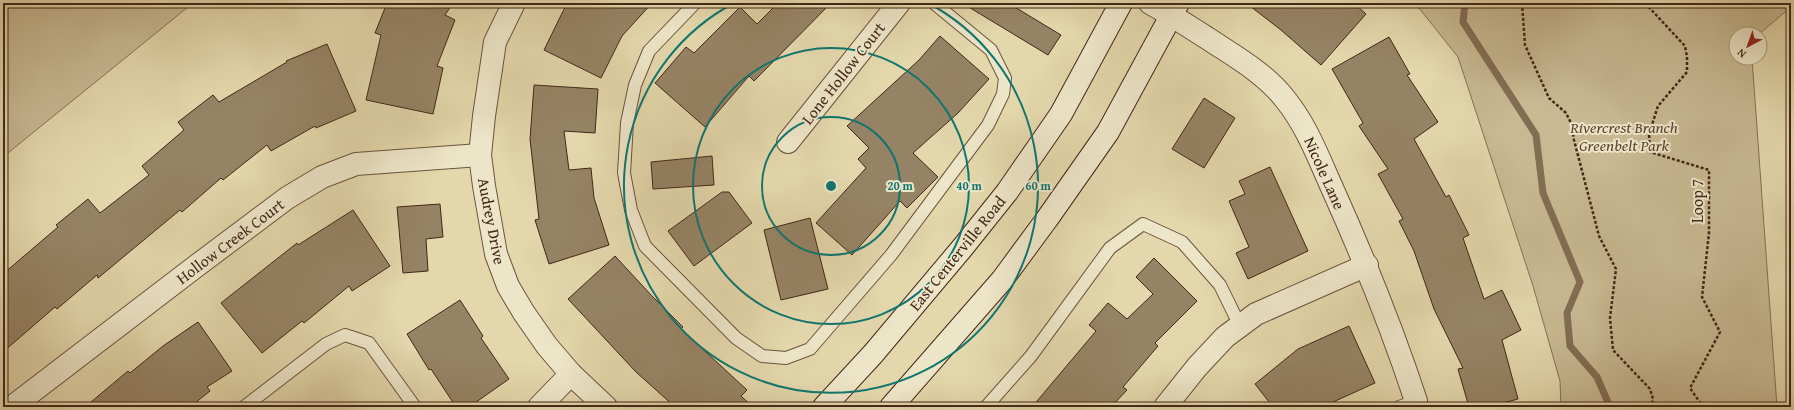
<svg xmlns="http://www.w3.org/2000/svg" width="1794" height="410" viewBox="0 0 1794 410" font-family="'Gentium Book Plus',serif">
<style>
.green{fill:#c8b992;stroke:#867056}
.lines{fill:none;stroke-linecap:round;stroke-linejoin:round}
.stream{stroke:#836d53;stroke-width:7}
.building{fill:#968365;stroke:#432719}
.lane-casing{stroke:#6b533e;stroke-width:14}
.street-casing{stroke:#6b533e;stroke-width:24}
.secondary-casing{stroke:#432719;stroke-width:24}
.path{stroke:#432719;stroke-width:2.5;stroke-dasharray:3 2;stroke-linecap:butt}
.lane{stroke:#ede5c8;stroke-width:12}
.street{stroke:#ede5c8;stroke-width:22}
.secondary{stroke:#ede5c8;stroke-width:22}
.ring{fill:none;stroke:#0f766e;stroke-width:2}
.labels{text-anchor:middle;stroke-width:4;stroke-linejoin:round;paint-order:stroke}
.street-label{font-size:16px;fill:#432719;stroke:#ede5c8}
.park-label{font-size:16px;font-style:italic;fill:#5e4431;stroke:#ede5c8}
.centre{fill:#0f766e;stroke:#ede5c8;stroke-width:2}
.ring-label{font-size:12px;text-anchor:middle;font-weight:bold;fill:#0f766e;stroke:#ede5c8;stroke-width:4;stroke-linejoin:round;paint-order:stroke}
</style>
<rect width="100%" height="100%" fill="#e3d7ab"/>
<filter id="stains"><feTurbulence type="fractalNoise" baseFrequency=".005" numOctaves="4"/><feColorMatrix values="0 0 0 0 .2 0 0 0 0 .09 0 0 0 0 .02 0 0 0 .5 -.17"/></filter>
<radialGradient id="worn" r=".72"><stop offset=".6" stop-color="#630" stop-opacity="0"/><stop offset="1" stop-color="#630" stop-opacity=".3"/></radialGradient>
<g class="green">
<polygon points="3,3 193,3 3,157"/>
<polygon points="1415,3 1791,3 1791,7 1759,34 1736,34 1736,58 1752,58 1777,407 1561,407 1560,381 1533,286 1458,57"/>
</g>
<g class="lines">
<polyline class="stream" points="1465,3 1463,22 1536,135 1543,193 1580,282 1567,313 1570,346 1597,377 1610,407"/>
</g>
<g class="building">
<polygon points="387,3 453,3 445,15 455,20 437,66 443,68 433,114 366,100 381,35 375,33"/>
<polygon points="567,3 652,3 622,36 601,78 544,50"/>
<polygon points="778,3 831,3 754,81 749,76 705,127 655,83 686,47 694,53 740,7 757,24"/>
<polygon points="962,3 1008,3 1061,35 1048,55"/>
<polygon points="1246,3 1354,3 1366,14 1321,65 1281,30"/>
<polygon points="940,36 989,79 958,113 913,153 938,177 907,208 900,201 852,255 816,223 866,168 858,159 869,148 847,126 919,60"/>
<polygon points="1389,37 1410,74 1407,75 1438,122 1414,139 1446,197 1449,195 1469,235 1463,238 1484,299 1502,290 1521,330 1502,340 1518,399 1488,407 1469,407 1458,369 1463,368 1434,309 1414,251 1399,221 1403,219 1378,174 1388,169 1359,126 1363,123 1332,69"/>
<polygon points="327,44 356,111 316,128 315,126 271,151 267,145 223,180 221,178 182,212 180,210 98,278 97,275 57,309 55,307 3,352 3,274 58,227 56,225 88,199 100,213 149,175 142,166 184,130 178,122 213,95 219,102 287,62 286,61"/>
<polygon points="534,85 598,89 595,133 564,131 569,170 591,168 594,198 609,245 549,264 535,220 539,219 530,139"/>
<polygon points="1204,98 1235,118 1204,168 1172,149"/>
<polygon points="712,156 714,185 653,189 651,162"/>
<polygon points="1270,167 1308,251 1248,279 1236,253 1249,247 1229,201 1245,194 1239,181"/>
<polygon points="722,192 729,192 752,223 694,266 668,231"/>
<polygon points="440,204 443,237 426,239 428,271 403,273 397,207"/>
<polygon points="353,210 390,266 352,291 349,286 304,323 302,321 262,353 221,303 297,243 298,245"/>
<polygon points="810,218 828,289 781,300 764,230"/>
<polygon points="615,256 652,296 683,327 681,329 747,390 741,396 753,407 675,407 636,372 568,299"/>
<polygon points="1154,258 1197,301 1155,343 1158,346 1123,387 1127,390 1111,407 1032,407 1096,331 1089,325 1108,303 1127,319 1153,294 1136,277"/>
<polygon points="460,300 483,336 481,338 509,379 469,407 456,407 431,369 429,370 407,334"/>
<polygon points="198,322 232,371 207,387 210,391 190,407 85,407 128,371 130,373 163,346"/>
<polygon points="1349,326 1375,383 1322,407 1273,407 1255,384 1298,349"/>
</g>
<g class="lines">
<g class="lane-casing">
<g id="lane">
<polyline points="695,3 649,51 635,85 627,123 624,173 631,210 645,246 736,338 762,356 786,358 810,349 891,255 988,125 1003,94 1005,78 991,50 934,3"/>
<polyline points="244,407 326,344 345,335 369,343 415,407"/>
<polyline points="986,407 1031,356 1110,248 1143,224 1182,242 1220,285 1240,326"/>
<polyline points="1399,407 1416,401"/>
</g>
</g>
<g class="street-casing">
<g id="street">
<polyline points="514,3 495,42 484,116 480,155 484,186 496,254 508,286 524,313 547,346 571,374 606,407"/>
<path d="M1150,3C1170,14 1188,26 1207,38C1234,56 1265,73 1285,99C1307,126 1319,159 1333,190C1364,259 1392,328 1416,401V407"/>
<polyline points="788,142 899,3"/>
<polyline points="12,407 195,267 287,198 322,177 356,164 480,155"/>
<polyline points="539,407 571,374"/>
<polyline points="1165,407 1197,367 1225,337 1256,314 1367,265"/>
</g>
</g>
<g class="secondary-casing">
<g id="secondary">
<polyline points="824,407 873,354 963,247 1007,192 1061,114 1121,3"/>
<polyline points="891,407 1002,280 1047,219 1108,132 1178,3"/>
</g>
</g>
<g class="path">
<polyline points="1522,3 1525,45 1549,98 1566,113 1571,123 1574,140 1599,236 1616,269 1610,318 1613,350 1650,389 1653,399 1651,407"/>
<polyline points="1645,3 1685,46 1687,57 1687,72 1658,106 1649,134 1650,152 1709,170 1709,233 1702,297 1720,332 1690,388 1703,407"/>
</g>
<use href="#lane" class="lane"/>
<use href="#street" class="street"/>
<use href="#secondary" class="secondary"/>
</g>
<g class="ring">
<circle cx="831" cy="186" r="69"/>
<circle cx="831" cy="186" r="138"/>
<path d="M928 3A207 207 0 1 1 734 3"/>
</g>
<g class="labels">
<g class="street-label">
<text transform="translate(843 73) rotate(-52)" y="6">Lone Hollow Court</text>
<text transform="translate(1325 173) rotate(66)" y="6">Nicole Lane</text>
<text transform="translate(1697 201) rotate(-90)" y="6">Loop 7</text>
<text transform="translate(492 221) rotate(79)" y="6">Audrey Drive</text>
<text transform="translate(230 241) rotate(-37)" y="6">Hollow Creek Court</text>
<text transform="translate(957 253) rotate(-51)" y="6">East Centerville Road</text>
</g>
<g class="park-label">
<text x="1624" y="133">Rivercrest Branch<tspan x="1624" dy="18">Greenbelt Park</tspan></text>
</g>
</g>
<circle cx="831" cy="186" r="6" class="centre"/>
<g class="ring-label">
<text x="900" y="190">20 m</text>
<text x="969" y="190">40 m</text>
<text x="1038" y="190">60 m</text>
</g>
<rect width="1794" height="410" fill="none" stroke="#e3d7ab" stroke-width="16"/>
<rect x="4" y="4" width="1786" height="402" fill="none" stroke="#432719" stroke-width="2"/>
<rect x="8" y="8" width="1778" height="394" fill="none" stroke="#432719"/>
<g transform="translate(1748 46) rotate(221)"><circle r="19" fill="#ede5c8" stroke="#a99982"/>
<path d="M0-3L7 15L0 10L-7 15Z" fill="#8f2418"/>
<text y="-6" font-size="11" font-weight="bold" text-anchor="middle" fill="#432719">N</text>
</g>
<rect width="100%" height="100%" filter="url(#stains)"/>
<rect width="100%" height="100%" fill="url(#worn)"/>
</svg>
